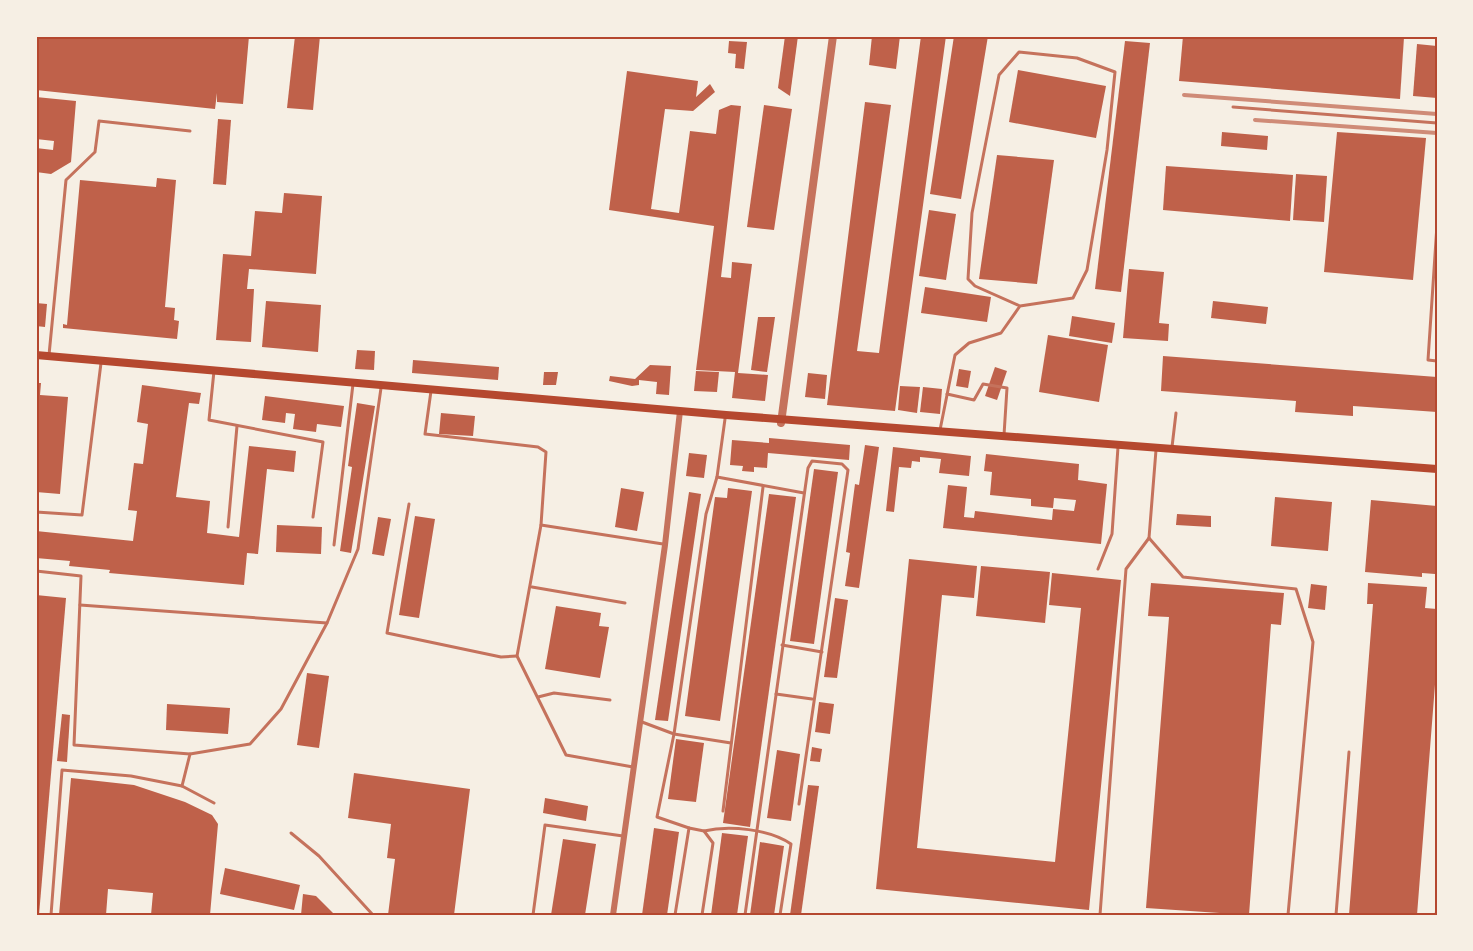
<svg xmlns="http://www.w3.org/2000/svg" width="1473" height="951" viewBox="0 0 1473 951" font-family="Overpass,sans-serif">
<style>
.building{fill:#bf614a}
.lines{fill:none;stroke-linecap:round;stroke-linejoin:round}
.service{stroke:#c5725c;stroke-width:3}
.minor{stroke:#c5725c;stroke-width:6}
.tertiary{stroke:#c5725c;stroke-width:8}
.secondary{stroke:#b5482f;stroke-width:8}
.rail{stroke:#cf8b77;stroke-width:4}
.neatline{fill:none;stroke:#b5482f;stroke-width:2}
</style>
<rect width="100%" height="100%" fill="#f6efe4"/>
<g class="building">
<polygon points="36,36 249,36 243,104 217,102 217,93 215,109 36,90"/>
<polygon points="295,36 320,36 313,110 287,108"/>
<polygon points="785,36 798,36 790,96 778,88"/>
<polygon points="872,36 900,36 896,69 869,65"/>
<polygon points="921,36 946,36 895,411 827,405 865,102 891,105 857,351 879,353"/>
<polygon points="954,36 988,36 961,199 930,194"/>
<polygon points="1183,36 1404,37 1400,99 1179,81"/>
<polygon points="729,41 747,42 744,69 735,68 736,54 728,53"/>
<polygon points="1125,41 1150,43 1121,292 1095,289"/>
<polygon points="1417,44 1437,46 1437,98 1413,96"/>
<polygon points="1018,70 1106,86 1096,138 1009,122"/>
<polygon points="627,71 698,81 696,97 710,84 715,92 693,111 665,109 651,209 679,213 690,131 716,134 719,110 731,105 741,106 721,277 731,278 732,262 752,264 738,373 768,375 765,401 732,398 735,372 696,370 714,226 609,210"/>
<polygon points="36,97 76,101 71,162 51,174 36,172 36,148 53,150 54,141 36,139"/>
<polygon points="764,105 792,109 774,230 747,227"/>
<polygon points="218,119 231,120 226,185 213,184"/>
<polygon points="1222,132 1268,136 1267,150 1221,146"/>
<polygon points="1337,132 1426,138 1413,280 1324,272"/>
<polygon points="997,155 1054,160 1037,284 979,279"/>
<polygon points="1166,166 1293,175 1290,221 1163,210"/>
<polygon points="1296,174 1327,176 1324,222 1293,220"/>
<polygon points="157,178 176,180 165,307 175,308 174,320 179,321 177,339 63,328 63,324 67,325 80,180 156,187"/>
<polygon points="284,193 322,196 316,274 249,269 247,289 254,289 251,342 216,340 223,254 251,256 255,211 282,213"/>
<polygon points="929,210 956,214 946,280 919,276"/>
<polygon points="1129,269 1164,272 1159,323 1169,324 1168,341 1123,338"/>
<polygon points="925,287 991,297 987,322 921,313"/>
<polygon points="266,301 321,305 318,352 262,347"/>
<polygon points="1213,301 1268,307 1266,324 1211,318"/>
<polygon points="36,303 47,304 45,327 36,326"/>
<polygon points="1072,316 1115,323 1112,343 1069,336"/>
<polygon points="758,317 775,317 767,372 751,370"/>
<polygon points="1048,335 1108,345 1099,402 1039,392"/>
<polygon points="357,350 375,351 374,370 355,369"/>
<polygon points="1163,356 1437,377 1437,412 1353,406 1353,416 1295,412 1296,401 1161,391"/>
<polygon points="413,360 499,367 498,380 412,373"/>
<polygon points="650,365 671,366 669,395 656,394 657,382 639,380 639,385 632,386 609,381 610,376 635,379"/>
<polygon points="995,367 1007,371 997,400 985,396"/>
<polygon points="959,369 971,371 968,388 956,386"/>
<polygon points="696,371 719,372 717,392 694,391"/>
<polygon points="544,372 558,372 556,385 543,385"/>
<polygon points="808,373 827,375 825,399 805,397"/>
<polygon points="36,383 41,383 40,395 68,397 60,494 36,492"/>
<polygon points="142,385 201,393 199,404 189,403 176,497 210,501 207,533 239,537 249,446 296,451 294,472 267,469 258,554 247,553 244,585 109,573 110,570 69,566 70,561 36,558 36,531 133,541 137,511 128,510 134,463 143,464 148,424 137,422"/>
<polygon points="900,386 920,387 917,413 898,410"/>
<polygon points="923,387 942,389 940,414 920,412"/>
<polygon points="265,396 344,406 341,427 317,424 316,432 293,429 295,414 286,413 285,423 262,420"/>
<polygon points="357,403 375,406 351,553 340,551 352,467 348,466"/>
<polygon points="441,413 475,416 473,436 439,434"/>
<polygon points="769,438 850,445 849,460 768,453 767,468 754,467 754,472 742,471 743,466 730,465 732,440 769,443"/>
<polygon points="865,445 879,447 859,588 845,586 850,553 846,552 855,484 859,485"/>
<polygon points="893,447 971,456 969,476 939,473 941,459 920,457 920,462 912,461 911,468 899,467 894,512 886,511"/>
<polygon points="689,453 707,455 704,478 686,476"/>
<polygon points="986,454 1079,464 1078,480 1107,484 1101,544 943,528 948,485 967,487 964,517 974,518 975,511 1052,520 1053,509 1074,511 1076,500 1054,498 1053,508 1031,506 1031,499 990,495 992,472 984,471"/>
<polygon points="814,469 838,472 814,644 790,641"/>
<polygon points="621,488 644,492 637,531 615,527"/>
<polygon points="728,488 752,491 720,721 685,716 715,497 727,498"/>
<polygon points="689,492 701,494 668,721 655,720"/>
<polygon points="769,494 796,497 750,827 723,823"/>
<polygon points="1275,497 1332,502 1328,551 1271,546"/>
<polygon points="1371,500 1437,506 1435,574 1422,573 1422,577 1365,572"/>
<polygon points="1177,514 1211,516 1211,527 1176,525"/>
<polygon points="415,516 435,519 419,618 399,615"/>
<polygon points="378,517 391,519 384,556 372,554"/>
<polygon points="277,525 322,527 321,554 276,552"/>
<polygon points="909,559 977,566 974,598 942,595 917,848 1055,862 1081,608 1049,605 1052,573 1121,580 1089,910 876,889"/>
<polygon points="981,566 1050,572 1045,623 976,616"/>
<polygon points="1151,583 1284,593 1281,625 1271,624 1249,915 1146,908 1169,617 1148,616"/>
<polygon points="1368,583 1427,587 1425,608 1437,609 1437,659 1417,915 1349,915 1373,604 1367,604"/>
<polygon points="1311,584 1327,586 1325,610 1308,608"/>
<polygon points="36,595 66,598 39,915 36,915"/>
<polygon points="835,598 848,600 837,678 824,677"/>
<polygon points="556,606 601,613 599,626 609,627 600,678 545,669"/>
<polygon points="307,673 329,676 319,748 297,745"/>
<polygon points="819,702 834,704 830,734 815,732"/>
<polygon points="167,704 230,708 228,734 166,730"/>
<polygon points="62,714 70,715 67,762 57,761"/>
<polygon points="676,739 704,743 696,802 668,799"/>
<polygon points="812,747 822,749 820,762 810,761"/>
<polygon points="777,750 800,754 791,821 767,818"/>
<polygon points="354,773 470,789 454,915 388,915 395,859 387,858 391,824 348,818"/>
<polygon points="71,778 134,785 185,802 212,815 218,824 210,915 151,915 153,893 108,889 106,915 59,915"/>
<polygon points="808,785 819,786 801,915 790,915"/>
<polygon points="545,798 588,806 586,821 543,813"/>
<polygon points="654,828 679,832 667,915 642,915"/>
<polygon points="722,833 748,836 737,915 711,915"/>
<polygon points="563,839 596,844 585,915 551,915"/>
<polygon points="760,842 784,846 774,915 750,915"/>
<polygon points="225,868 300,885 294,910 220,894"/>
<polygon points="303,894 316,896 335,915 301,915"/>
</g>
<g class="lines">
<g class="service">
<polyline points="1233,107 1437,123"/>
<polyline points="1437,225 1428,360 1437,361"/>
<polyline points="49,355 66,180 95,152 99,121 190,131"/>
<polyline points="214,371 209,420 323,442 313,517"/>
<polyline points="431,391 425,434 538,447 546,452 541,525 517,656 566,755 633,767"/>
<polyline points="947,394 974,400 983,384 1007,388 1004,435"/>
<polyline points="940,430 955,355 969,343 1001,333 1020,306 1073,298 1087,270 1107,150 1115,72 1077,58 1019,52 999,75 972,213 968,279 975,286 1020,306"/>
<polyline points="1172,447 1176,413"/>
<polyline points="717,477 804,493"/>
<polyline points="409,504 387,633 501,657 517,656"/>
<polyline points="36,512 82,515 101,363"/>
<polyline points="541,525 663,544"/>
<polyline points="228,527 237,426"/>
<polyline points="1149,538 1183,577 1296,589 1313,642 1288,915"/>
<polyline points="334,545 353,384"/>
<polyline points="1098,569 1112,534 1118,447"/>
<polyline points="36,571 81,576 74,745 190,754 182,786 214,803"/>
<polyline points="532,587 625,603"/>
<polyline points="80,605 327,623"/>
<polyline points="782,645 822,652"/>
<polyline points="776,694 812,699"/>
<polyline points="538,697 554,693 610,700"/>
<polyline points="642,722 674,734 731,743"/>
<polyline points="190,754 250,744 281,709 327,623 358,549 381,388"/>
<polyline points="723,811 763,487"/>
<polyline points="689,828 704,831 713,843 702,915"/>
<path d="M704,831C729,825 769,829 791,844L780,915"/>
<polyline points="291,833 319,856 373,915"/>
<polyline points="51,915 62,770 131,776 182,786"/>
<polyline points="533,915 545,825 623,836"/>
<polyline points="675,915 689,828 657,817 674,734 706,514 717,477 725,419"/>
<polyline points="745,915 808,468 812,461 842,464 848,470 799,804"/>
<polyline points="1100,915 1126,569 1149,538 1156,450"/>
<polyline points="1336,915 1349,752"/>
<polyline points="1436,915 1437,908"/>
</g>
<polyline class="minor" points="613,915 665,545 680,411"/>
<polyline class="tertiary" points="781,423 833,36"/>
<polyline class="secondary" points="36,355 726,415 1437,469"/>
<g class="rail">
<polyline points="1184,95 1437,114"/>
<polyline points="1255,120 1437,133"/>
</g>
</g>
<rect width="1473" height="951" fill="none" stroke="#f6efe4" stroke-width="75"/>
<rect x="38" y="38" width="1398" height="876" class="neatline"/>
</svg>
